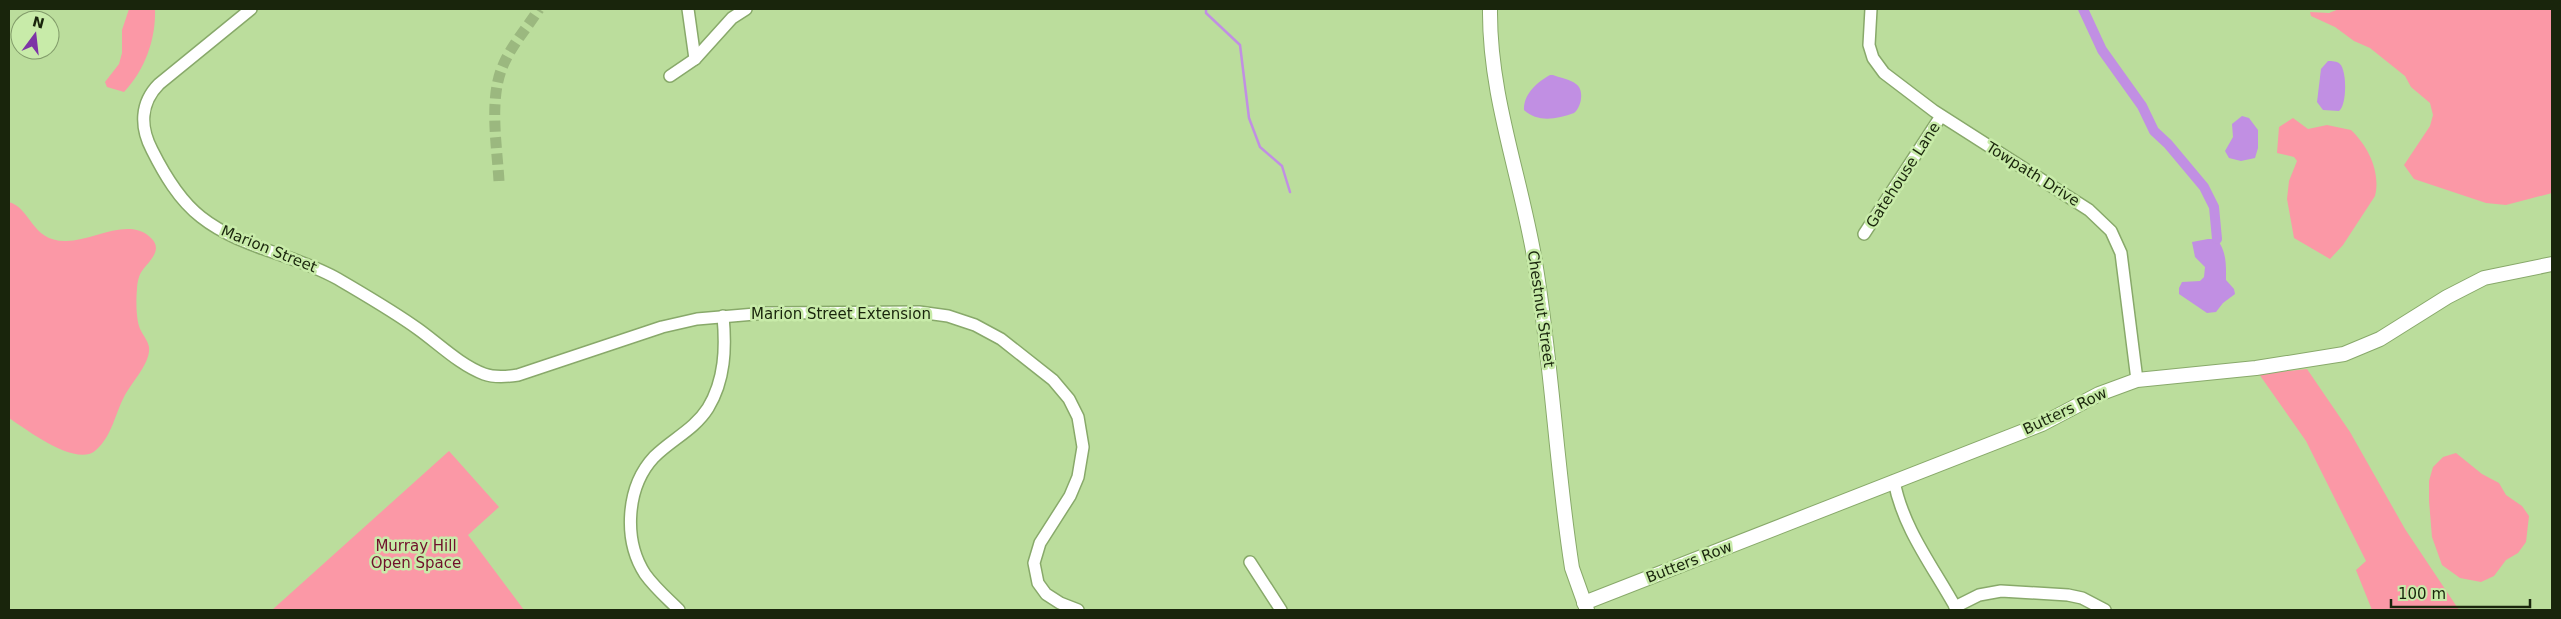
<svg xmlns="http://www.w3.org/2000/svg" width="2561" height="619" viewBox="0 0 2561 619" font-family="'DejaVu Sans',sans-serif">
<style>
.green{fill:#fb98a6}
.water{fill:#c18fe3}
.lines{fill:none;stroke-linecap:round;stroke-linejoin:round}
.stream{stroke:#c18fe3;stroke-width:2.5}
.canal{stroke:#c18fe3;stroke-width:10}
.minor-tunnel{stroke:#9bb87f;stroke-width:11;stroke-dasharray:11 5.5;stroke-linecap:butt}
.minor-casing{stroke:#88a96a;stroke-width:14}
.tertiary-casing{stroke:#88a96a;stroke-width:16}
.minor{stroke:#fff;stroke-width:11}
.tertiary{stroke:#fff;stroke-width:14}
.labels{text-anchor:middle;stroke-width:5;stroke-linejoin:round;paint-order:stroke}
.street-label{font-size:15px;fill:#19250c;stroke:#c8eba9}
.park-label{font-size:15px;fill:#70112c;stroke:#c8eba9}
</style>
<rect width="100%" height="100%" fill="#bbdd9c"/>
<g class="green">
<path d="M129,9H155C156,39 145,70 124,92L107,87L105,82L119,64L122,53V30Z"/>
<polygon points="2339,9 2552,9 2552,193 2506,205 2486,203 2414,179 2404,165 2430,126 2433,115 2430,103 2411,87 2405,76 2370,48 2354,41 2335,27 2311,16 2310,12 2329,13"/>
<path d="M2293,118L2308,129L2327,125L2351,130C2368,146 2381,172 2375,196L2343,245L2330,259L2294,238L2287,199L2289,181L2297,161L2294,157L2277,153L2279,127Z"/>
<path d="M9,202C31,208 31,241 65,241C92,242 130,215 152,239C163,251 148,262 142,271C139,274 137,284 137,289C136,299 136,316 139,326C141,333 148,340 149,347C151,363 131,383 124,397C115,414 112,436 96,450C77,468 27,430 9,418Z"/>
<polygon points="2307,369 2350,432 2405,529 2459,610 2372,610 2356,570 2366,561 2306,441 2259,374"/>
<polygon points="449,451 499,507 468,535 524,610 272,610"/>
<polygon points="2456,453 2482,474 2499,483 2506,495 2522,506 2529,516 2526,542 2518,553 2506,560 2494,576 2481,582 2460,578 2442,565 2432,537 2429,501 2429,481 2433,467 2443,457"/>
</g>
<g class="water">
<path d="M2328,61C2332,61 2337,61 2340,64C2347,71 2347,105 2339,111L2323,110L2317,102L2321,69Z"/>
<path d="M1550,75H1553C1560,78 1570,79 1576,84C1585,90 1581,108 1574,113C1557,119 1538,123 1524,110C1523,95 1537,82 1550,75Z"/>
<polygon points="2242,116 2249,118 2258,130 2258,148 2255,158 2241,161 2229,158 2225,151 2233,137 2232,124"/>
<path d="M2208,239H2217C2227,253 2226,265 2226,280L2234,289L2235,294L2223,303L2216,312L2207,313L2179,294V288L2182,282L2200,281L2204,277L2205,267L2195,257L2192,242Z"/>
</g>
<g class="lines">
<polyline class="stream" points="1206,9 1206,13 1240,45 1249,118 1260,147 1282,166 1290,192"/>
<polyline class="canal" points="2083,9 2102,50 2142,106 2154,131 2168,144 2204,187 2214,207 2217,239"/>
<path class="minor-tunnel" d="M499,181C497,147 489,100 502,68C510,47 527,28 539,9"/>
<g class="minor-casing">
<g id="minor">
<path d="M251,9L159,84C140,103 140,127 152,150C164,174 179,200 201,217C240,248 294,254 338,279C365,295 393,311 418,329C439,344 460,365 484,374C495,378 506,377 518,375L662,327L697,319L766,313L919,312L948,316L975,325L1001,339L1053,380L1069,399L1078,417L1083,447L1078,477L1070,496L1040,543L1034,563L1038,583L1046,594L1060,603L1078,610"/>
<polyline points="688,9 695,59"/>
<polyline points="1871,9 1869,45 1873,58 1884,73 1934,111 2089,210 2111,231 2121,253 2137,380"/>
<polyline points="670,76 695,59 732,18 746,9"/>
<polyline points="1864,234 1941,116"/>
<path d="M1894,481C1903,529 1934,568 1957,610"/>
<polyline points="1250,562 1281,610"/>
<polyline points="1955,607 1979,595 2001,591 2068,595 2082,598 2105,610"/>
<path d="M679,610C668,599 655,588 645,574C623,540 626,487 654,457C672,439 694,430 708,408C725,380 726,348 723,316"/>
</g>
</g>
<g class="tertiary-casing">
<g id="tertiary">
<path d="M1490,9C1489,96 1521,177 1535,262C1552,363 1556,466 1572,568L1587,610"/>
<polyline points="1584,603 2042,424 2099,394 2137,380 2256,368 2344,354 2380,339 2447,297 2484,278 2552,264"/>
</g>
</g>
<use href="#minor" class="minor"/>
<use href="#tertiary" class="tertiary"/>
</g>
<g class="labels">
<g class="street-label">
<text transform="translate(2033 174) rotate(32)" y="5">Towpath Drive</text>
<text transform="translate(1903 175) rotate(-57)" y="5">Gatehouse Lane</text>
<text transform="translate(269 249) rotate(22)" y="5">Marion Street</text>
<text transform="translate(1541 309) rotate(82)" y="5">Chestnut Street</text>
<text x="841" y="319">Marion Street Extension</text>
<text transform="translate(2065 411) rotate(-25)" y="5">Butters Row</text>
<text transform="translate(1689 562) rotate(-21)" y="5">Butters Row</text>
</g>
<g class="park-label">
<text x="416" y="551">Murray Hill<tspan x="416" dy="17">Open Space</tspan></text>
</g>
</g>
<rect width="2561" height="619" fill="none" stroke="#19250c" stroke-width="20"/>
<g transform="translate(35 35) rotate(15)"><circle r="24" fill="#c8eba9" stroke="#829c6a"/>
<path d="M0-4L9 19L0 12L-9 19Z" fill="#7d34a6"/>
<text y="-8" font-size="14" font-weight="bold" text-anchor="middle" fill="#19250c">N</text>
</g>
<path d="M2391 599v8h139v-8" fill="none" stroke="#19250c" stroke-width="2.5"/>
<text x="2398" y="599" font-size="15" fill="#19250c" stroke="#c8eba9" stroke-width="4" paint-order="stroke">100 m</text>
</svg>
